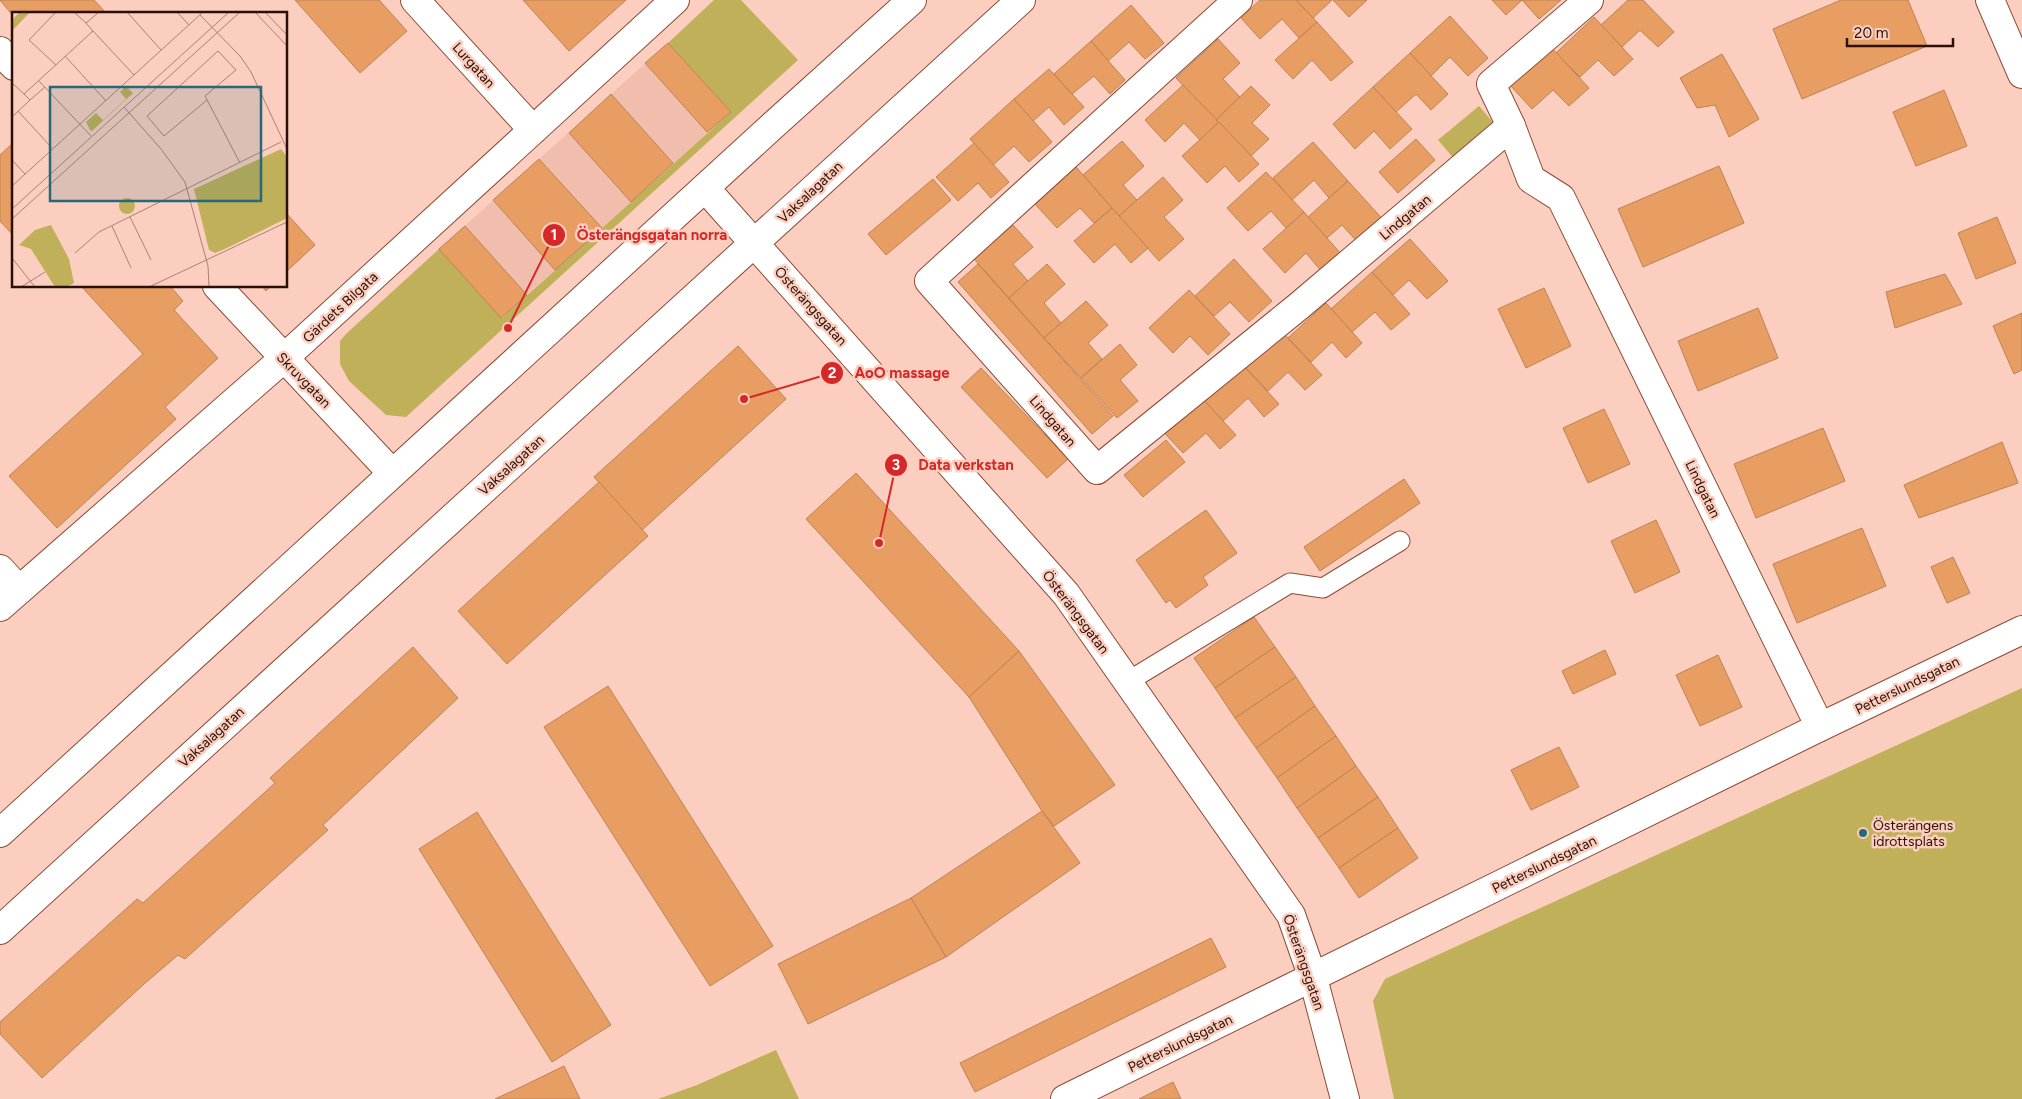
<svg xmlns="http://www.w3.org/2000/svg" width="2022" height="1099" viewBox="0 0 2022 1099" font-family="Figtree,sans-serif">
<style>
.built{fill:#f1beae}
.green{fill:#c0b059}
.building{fill:#e89e63;stroke:#bc8254}
.lines{fill:none;stroke-linecap:round;stroke-linejoin:round}
.lane-casing{stroke:#8d4c36;stroke-width:21}
.street-casing{stroke:#8d4c36;stroke-width:30}
.secondary-casing{stroke:#8d4c36;stroke-width:30}
.lane{stroke:#fff;stroke-width:19}
.street{stroke:#fff;stroke-width:28}
.secondary{stroke:#fff;stroke-width:28}
.poi-dot{fill:#26697b;stroke:#fccebf;stroke-width:2}
.labels{text-anchor:middle;stroke-width:5;stroke-linejoin:round;paint-order:stroke}
.street-label{font-size:14px;fill:#2a1007;stroke:#fccebf}
.poi-label{font-size:14px;fill:#2a1007;stroke:#fccebf;text-anchor:start}
.inset-road{fill:none;stroke:#a88275;stroke-width:1}
.view{fill:#26697b;fill-opacity:0.15;stroke:#26697b;stroke-width:2.5}
.inset-edge{fill:none;stroke:#2a1007;stroke-width:2.5}
.leader{fill:none;stroke:#d62828;stroke-width:2}
.callout-dot{fill:#d62828;stroke:#fccebf;stroke-width:2}
.mark-label{font-size:15px;text-anchor:middle;font-weight:bold;fill:#fff}
.callout-label{font-size:15px;text-anchor:middle;font-weight:bold;fill:#d62828;stroke:#fccebf;stroke-width:5;stroke-linejoin:round;paint-order:stroke}
</style>
<rect width="100%" height="100%" fill="#fccebf"/>
<polygon class="built" points="668,43 731,112 501,318 439,249"/>
<g class="green">
<polygon points="714,0 741,0 798,60 406,417 386,415 349,381 340,364 340,341 347,333 439,249 502,318 731,112 668,43"/>
<polygon points="1479,106 1496,126 1455,160 1438,140"/>
<polygon points="2022,688 2022,1099 1394,1099 1373,1001 1385,979"/>
<polygon points="776,1050 799,1099 658,1099 697,1085"/>
</g>
<g class="building">
<polygon points="0,0 94,0 107,14 14,14 14,17"/>
<polygon points="295,0 379,0 407,31 360,73"/>
<polygon points="523,0 626,0 569,51"/>
<polygon points="1260,0 1296,0 1317,22 1299,38 1282,19 1260,39 1241,18"/>
<polygon points="1296,0 1332,0 1313,18"/>
<polygon points="1333,0 1367,0 1349,17"/>
<polygon points="1492,0 1561,0 1539,19 1522,0 1506,15"/>
<polygon points="1628,0 1643,0 1674,32 1658,47 1640,30 1622,47 1601,25"/>
<polygon points="1841,0 1908,0 1927,46 1802,99 1773,29"/>
<polygon points="1131,5 1164,43 1145,59 1129,42 1108,61 1091,41"/>
<polygon points="1450,16 1488,58 1468,76 1450,57 1431,76 1410,53"/>
<polygon points="1594,17 1633,59 1614,76 1598,60 1580,77 1556,53"/>
<polygon points="1317,22 1353,62 1331,81 1312,60 1293,79 1275,60"/>
<polygon points="1218,39 1240,63 1223,79 1240,97 1216,120 1176,78"/>
<polygon points="1091,41 1125,80 1110,94 1094,76 1072,94 1054,74"/>
<polygon points="668,43 731,112 707,132 645,63"/>
<polygon points="1550,46 1589,88 1569,106 1553,90 1532,109 1509,84"/>
<polygon points="1410,53 1448,94 1431,110 1416,94 1396,112 1373,87"/>
<polygon points="1722,54 1759,119 1729,137 1715,105 1697,108 1680,78"/>
<polygon points="1049,69 1084,107 1064,125 1049,107 1033,121 1014,99"/>
<polygon points="1183,85 1219,122 1200,140 1184,123 1165,142 1145,120"/>
<polygon points="1251,86 1270,105 1252,123 1269,139 1251,156 1216,120"/>
<polygon points="1373,87 1412,129 1390,149 1374,131 1355,149 1333,124"/>
<polygon points="1944,90 1967,146 1916,166 1893,112"/>
<polygon points="611,94 673,163 631,202 569,133"/>
<polygon points="1014,99 1052,142 1029,162 1014,146 993,165 970,139"/>
<polygon points="1219,122 1259,164 1239,182 1225,166 1207,183 1182,156"/>
<polygon points="1416,139 1435,160 1398,193 1379,172"/>
<polygon points="1122,141 1144,166 1123,185 1137,200 1119,216 1083,175"/>
<polygon points="1313,142 1348,181 1329,198 1314,180 1292,200 1273,178"/>
<polygon points="13,143 14,143 14,236 0,221 0,155"/>
<polygon points="974,143 1009,182 991,198 978,183 958,201 936,177"/>
<polygon points="539,159 602,228 555,270 493,200"/>
<polygon points="1719,166 1744,223 1643,267 1618,209"/>
<polygon points="1076,167 1112,208 1094,223 1080,208 1057,228 1035,204"/>
<polygon points="1266,172 1304,212 1286,228 1271,211 1248,231 1227,208"/>
<polygon points="1163,177 1183,200 1164,217 1184,239 1159,261 1119,216"/>
<polygon points="933,179 951,200 886,255 868,234"/>
<polygon points="1348,181 1386,223 1361,246 1342,225 1327,238 1308,217"/>
<polygon points="1112,208 1148,248 1131,263 1115,244 1094,263 1074,241"/>
<polygon points="1304,212 1342,255 1323,273 1306,253 1285,273 1263,249"/>
<polygon points="286,213 315,245 286,272"/>
<polygon points="1997,217 2016,263 1976,279 1958,233"/>
<polygon points="1013,225 1033,247 1013,264 1028,281 1009,298 974,259"/>
<polygon points="465,226 527,295 501,318 439,249"/>
<polygon points="1410,239 1448,281 1427,299 1409,280 1393,295 1372,272"/>
<polygon points="1234,259 1272,301 1249,322 1230,302 1214,316 1195,296"/>
<polygon points="978,264 1113,416 1092,434 958,282"/>
<polygon points="1047,264 1065,284 1044,303 1061,323 1044,338 1009,298"/>
<polygon points="1372,272 1410,314 1391,330 1375,312 1352,332 1331,309"/>
<polygon points="1945,274 1962,304 1895,328 1886,292"/>
<polygon points="81,286 170,286 183,301 174,310 218,358 165,407 176,419 57,528 9,476 143,354"/>
<polygon points="262,286 271,286 266,291"/>
<polygon points="1544,288 1571,346 1526,368 1498,309"/>
<polygon points="1189,290 1230,334 1208,355 1190,336 1173,353 1149,328"/>
<polygon points="1086,301 1108,325 1088,343 1102,359 1081,378 1044,338"/>
<polygon points="1326,303 1362,343 1346,358 1332,342 1311,362 1288,338"/>
<polygon points="1758,308 1778,358 1698,391 1678,341"/>
<polygon points="2022,313 2022,370 2014,374 1993,326"/>
<polygon points="1284,334 1322,375 1305,390 1288,372 1268,391 1246,368"/>
<polygon points="1120,344 1137,365 1120,380 1138,401 1117,418 1081,378"/>
<polygon points="738,346 786,399 642,530 594,477"/>
<polygon points="1240,362 1279,404 1264,417 1248,398 1223,421 1201,397"/>
<polygon points="981,368 1068,459 1047,478 961,387"/>
<polygon points="1201,397 1236,435 1220,449 1206,433 1183,453 1159,427"/>
<polygon points="1604,409 1630,464 1588,483 1563,428"/>
<polygon points="1823,428 1845,481 1756,518 1734,464"/>
<polygon points="1166,440 1185,462 1143,497 1124,475"/>
<polygon points="2002,442 2018,483 1919,518 1904,485"/>
<polygon points="856,473 1019,651 969,697 806,519"/>
<polygon points="1404,479 1420,503 1320,571 1304,547"/>
<polygon points="599,482 648,536 507,664 458,611"/>
<polygon points="1206,510 1237,553 1203,577 1208,585 1176,608 1170,600 1166,603 1136,560"/>
<polygon points="1656,520 1680,572 1635,593 1611,541"/>
<polygon points="1862,528 1886,586 1797,623 1773,564"/>
<polygon points="1953,557 1970,593 1947,603 1931,567"/>
<polygon points="1254,617 1275,647 1215,688 1194,658"/>
<polygon points="413,647 458,698 323,825 328,830 185,959 178,955 144,984 42,1078 0,1034 0,1022 137,899 143,903 275,783 270,778"/>
<polygon points="1275,647 1296,677 1235,718 1215,688"/>
<polygon points="1605,650 1616,674 1573,694 1562,671"/>
<polygon points="1019,651 1115,785 1054,826 1042,811 969,697"/>
<polygon points="1718,655 1742,707 1700,726 1676,675"/>
<polygon points="1296,677 1315,706 1256,748 1235,718"/>
<polygon points="608,686 773,946 710,986 544,727"/>
<polygon points="1315,706 1336,736 1277,778 1256,748"/>
<polygon points="1336,736 1356,766 1297,808 1277,778"/>
<polygon points="1559,747 1579,787 1531,810 1511,770"/>
<polygon points="1356,766 1378,797 1318,838 1297,808"/>
<polygon points="1378,797 1398,828 1339,868 1318,838"/>
<polygon points="1042,811 1080,863 946,957 911,898"/>
<polygon points="477,812 611,1025 552,1062 419,849"/>
<polygon points="1398,828 1418,858 1359,898 1339,868"/>
<polygon points="911,898 946,957 808,1024 778,964"/>
<polygon points="1211,938 1226,967 975,1092 960,1063"/>
<polygon points="564,1066 580,1099 495,1099 521,1087"/>
<polygon points="1173,1082 1181,1099 1139,1099"/>
</g>
<g class="lines">
<g class="lane-casing">
<polyline id="lane" points="1127,682 1290,583 1323,588 1400,541"/>
</g>
<g class="street-casing">
<g id="street">
<polyline points="415,0 533,130"/>
<polyline points="1238,0 929,281 1097,470 1299,306 1511,126"/>
<polyline points="1589,0 1491,84 1511,126 1531,179 1561,198 1820,727"/>
<polyline points="1990,0 2022,74"/>
<polyline points="0,51 14,66"/>
<polyline points="705,188 1066,594 1291,915 1313,978 1345,1099"/>
<polyline points="217,286 392,473"/>
<polyline points="0,569 19,590"/>
<polyline points="0,607 283,359 675,0"/>
<polyline points="1065,1099 1820,727 2022,630"/>
</g>
</g>
<g class="secondary-casing">
<g id="secondary">
<polyline points="0,833 769,129 912,0"/>
<polyline points="0,930 1021,0"/>
</g>
</g>
<use href="#lane" class="lane"/>
<use href="#street" class="street"/>
<use href="#secondary" class="secondary"/>
</g>
<circle class="poi-dot" cx="1863" cy="833" r="5"/>
<g class="labels">
<g class="street-label">
<text transform="translate(474 65) rotate(48)" y="5">Lurgatan</text>
<text transform="translate(810 192) rotate(-43)" y="5">Vaksalagatan</text>
<text transform="translate(1405 217) rotate(-40)" y="5">Lindgatan</text>
<text transform="translate(811 306) rotate(48)" y="5">Österängsgatan</text>
<text transform="translate(340 307) rotate(-43)" y="5">Gärdets Bilgata</text>
<text transform="translate(304 380) rotate(46)" y="5">Skruvgatan</text>
<text transform="translate(1053 421) rotate(49)" y="5">Lindgatan</text>
<text transform="translate(511 465) rotate(-42)" y="5">Vaksalagatan</text>
<text transform="translate(1703 489) rotate(64)" y="5">Lindgatan</text>
<text transform="translate(1076 612) rotate(53)" y="5">Österängsgatan</text>
<text transform="translate(1907 685) rotate(-26)" y="5">Petterslundsgatan</text>
<text transform="translate(211 737) rotate(-42)" y="5">Vaksalagatan</text>
<text transform="translate(1544 864) rotate(-26)" y="5">Petterslundsgatan</text>
<text transform="translate(1304 962) rotate(71)" y="5">Österängsgatan</text>
<text transform="translate(1180 1043) rotate(-26)" y="5">Petterslundsgatan</text>
</g>
<g class="poi-label">
<text x="1873" y="830">Österängens<tspan x="1873" dy="16">idrottsplats</tspan></text>
</g>
</g>
<g transform="translate(12 12)">
<rect width="275" height="275" fill="#fccebf"/>
<path d="M8,0H18L0,19V8ZM114,74L121,81L80,119L78,118L74,110L84,101L91,108L114,87L108,80ZM269,137L275,145V206L217,235L203,241L197,238L182,177ZM107 194a8 8 0 1 1 16 0a8 8 0 1 1-16 0ZM39,213L57,247L62,271L55,275H43L19,237L7,233L23,218Z" fill="#c0b059"/>
<path class="inset-road" d="M62,0L74,11M115,0L149,38M165,0L177,13M243,0L275,34M253,0L275,23M188,3L228,44L239,60L275,137M81,19L122,63M53,44L94,89M44,53L17,28L44,0M27,69L79,124M0,71L12,82M18,88L33,75M195,88L152,124L135,104L206,39L224,58L193,84L228,151M112,95L149,137L173,170L196,254L197,275M6,99L40,136M0,105L18,88L12,82L81,19L74,11L87,0M0,148L13,162M0,174L191,0M0,197L217,0M118,205L139,248M0,207L228,0M100,214L119,256M63,241L87,220L269,130M0,246L23,275M9,275L33,260M137,275L275,210"/>
<path class="view" d="M38,75H249V189H38Z"/>
<rect width="275" height="275" class="inset-edge"/>
</g>
<path class="leader" d="M508 328L554 235M744 399L832 373M879 543L896 465"/>
<g class="callout-dot">
<circle cx="508" cy="328" r="5"/>
<circle cx="744" cy="399" r="5"/>
<circle cx="879" cy="543" r="5"/>
<circle cx="554" cy="235" r="12"/>
<circle cx="832" cy="373" r="12"/>
<circle cx="896" cy="465" r="12"/>
</g>
<g class="mark-label">
<text x="554" y="240">1</text>
<text x="832" y="378">2</text>
<text x="896" y="470">3</text>
</g>
<g class="callout-label">
<text x="652" y="240">Österängsgatan norra</text>
<text x="902" y="378">AoO massage</text>
<text x="966" y="470">Data verkstan</text>
</g>
<path d="M1847 38v8h106v-8" fill="none" stroke="#2a1007" stroke-width="2.5"/>
<text x="1854" y="38" font-size="15" fill="#2a1007" stroke="#fccebf" stroke-width="4" paint-order="stroke">20 m</text>
</svg>
